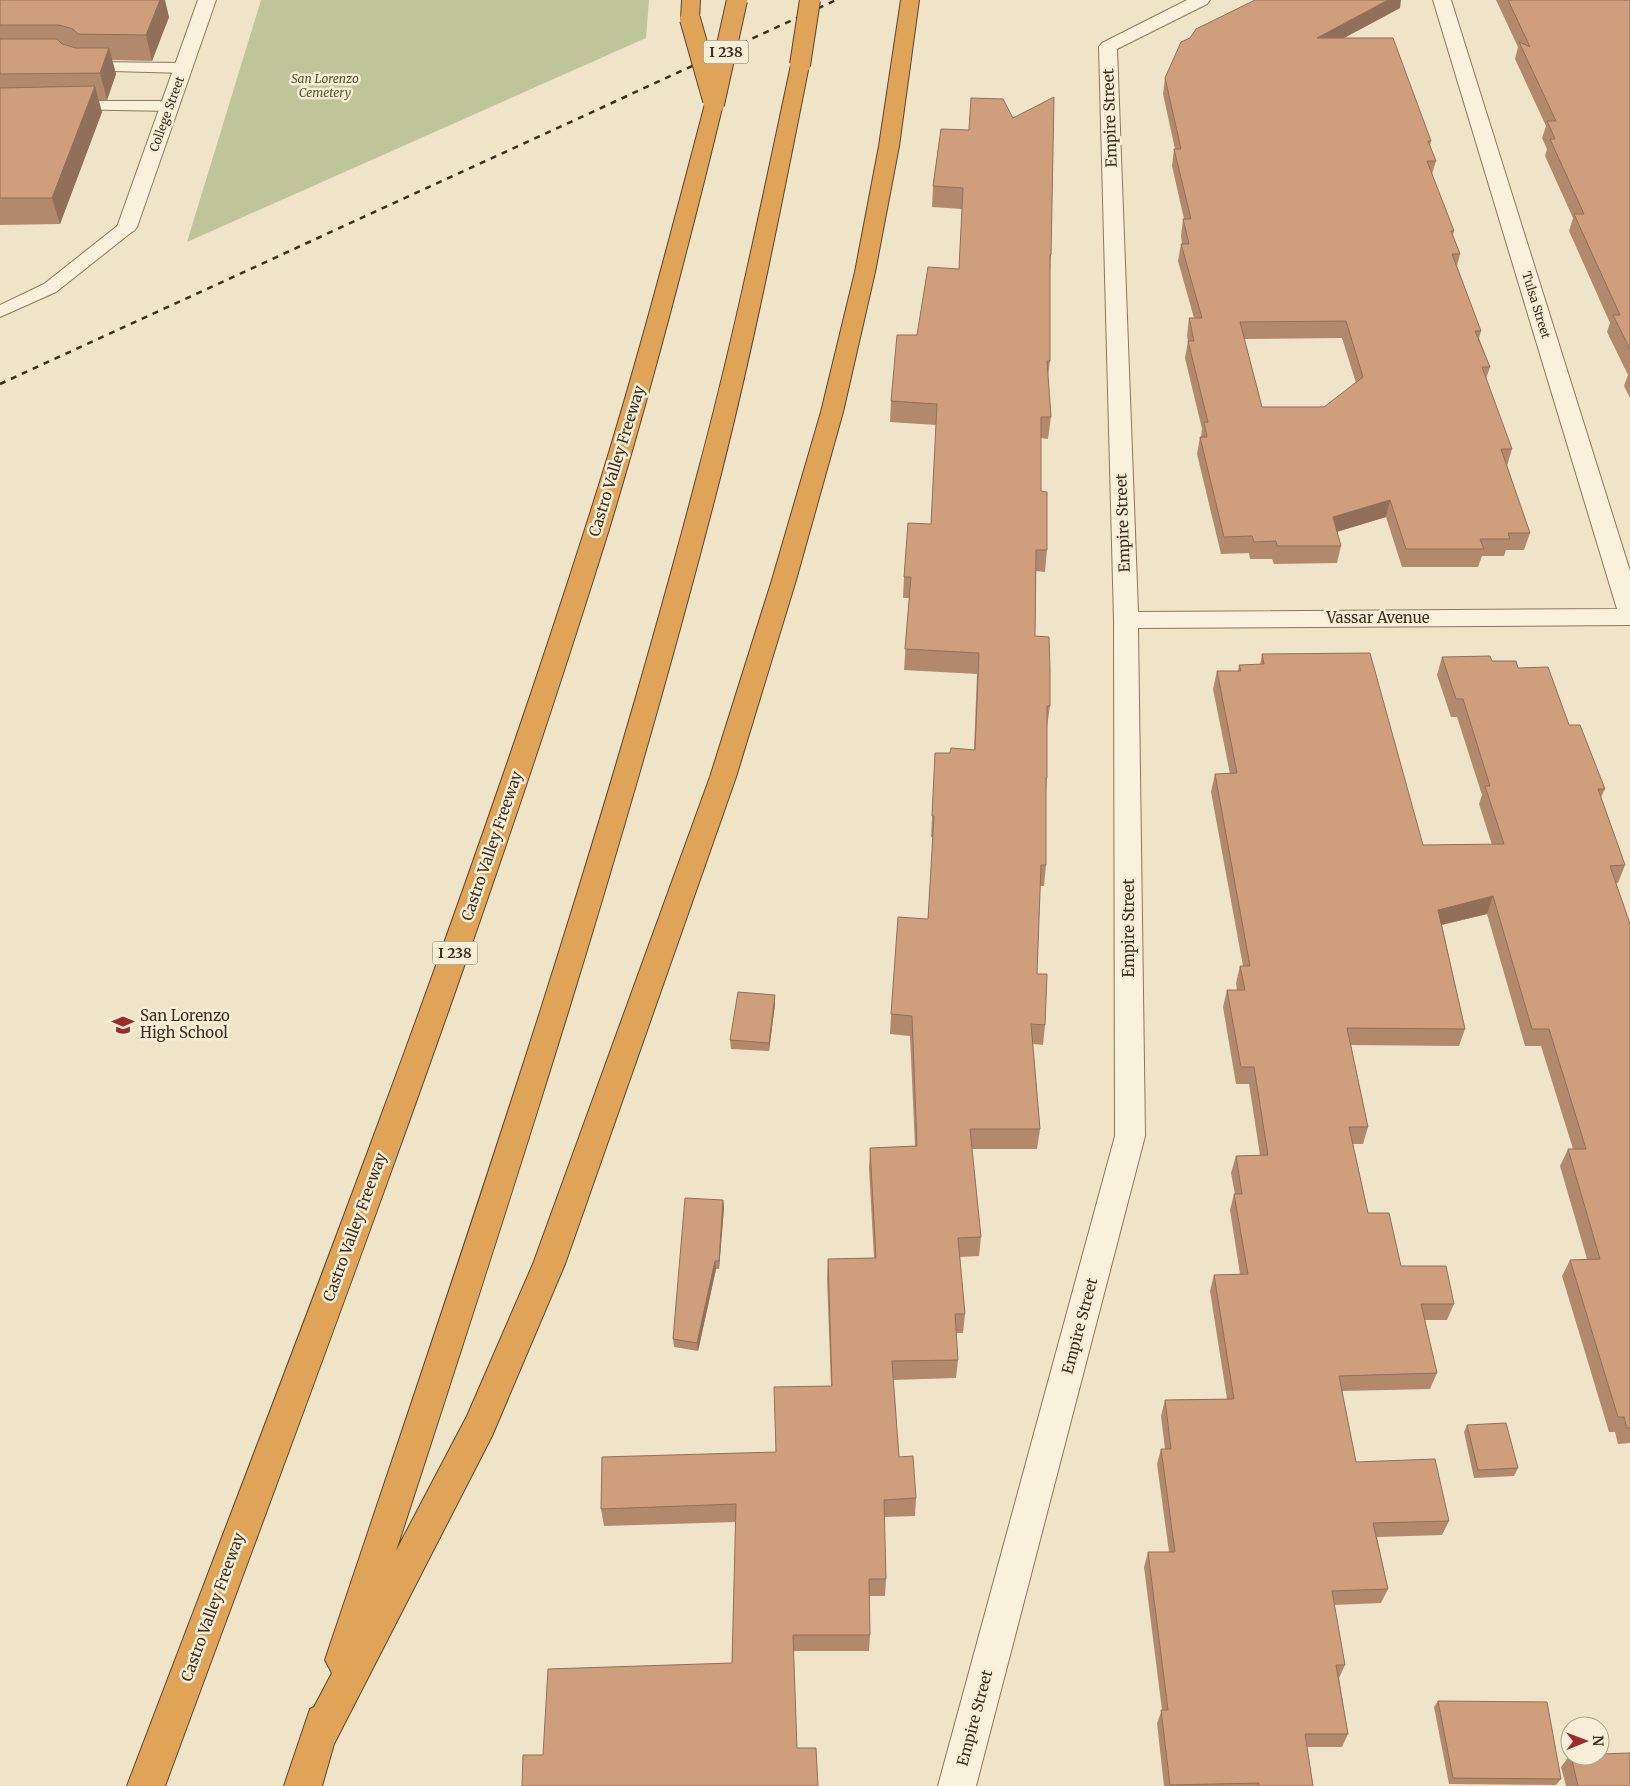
<svg xmlns="http://www.w3.org/2000/svg" width="1630" height="1786" viewBox="0 0 1630 1786" font-family="Merriweather,serif">
<style>
.cemetery{fill:#bfc49a}
.lines{fill:none;stroke-linecap:round;stroke-linejoin:round}
.lane-casing{stroke:#8d765c;stroke-width:2}
.street-casing{stroke:#8d765c;stroke-width:2}
.highway-casing{stroke:#5b4430;stroke-width:2}
.lane{fill:#faf1dc;fill-rule:evenodd}
.street{fill:#faf1dc;fill-rule:evenodd}
.highway{fill:#e0a458;fill-rule:evenodd}
.rail{stroke:#3d2e20;stroke-width:2.5;stroke-dasharray:6 6;stroke-linecap:butt}
.highway-bridge-casing{stroke:#5b4430;stroke-width:22;stroke-linecap:butt}
.highway-bridge{stroke:#e0a458;stroke-width:20}
.wall{fill:#b2896c;fill-rule:evenodd}
.shaded-wall{fill:#916f58}
.building{fill:#cf9f7d;stroke:#916f58;fill-rule:evenodd}
.labels{text-anchor:middle;stroke-width:5;stroke-linejoin:round;paint-order:stroke}
.far-park-label{font-size:12px;font-style:italic;fill:#4d5a26;stroke:#f7eed8}
.far-street-label{font-size:12px;fill:#3d2e20;stroke:#f7eed8}
.shield{fill:#f7eed8;stroke:#756857;stroke-width:1}
.shield-label{font-size:14px;font-weight:bold;fill:#3d2e20}
.street-label{font-size:15px;fill:#3d2e20;stroke:#f7eed8}
.poi-label{font-size:15px;fill:#3d2e20;stroke:#f7eed8;text-anchor:start}
</style>
<rect width="100%" height="100%" fill="#f0e4c8"/>
<polygon class="cemetery" points="261,0 649,0 646,38 187,242"/>
<g class="lines">
<g class="lane-casing">
<g id="lane">
<polygon points="83,62 184,63 190,65 192,68 190,71 184,73 77,70 75,67 77,64"/>
<polygon points="69,101 170,101 176,103 178,106 176,109 170,111 63,109 61,106 63,103"/>
<polygon points="127,222 133,223 136,227 133,231 56,292 0,317 0,305 44,284 121,223"/>
</g>
</g>
<g class="street-casing">
<g id="street">
<polygon points="198,0 216,0 137,227 134,231 127,233 120,231 117,227"/>
<polygon points="1187,0 1210,0 1207,4 1117,49 1138,612 1617,609 1433,0 1451,0 1630,571 1630,625 1138,628 1145,1136 976,1786 938,1786 1115,1136 1114,620 1099,47 1102,43"/>
</g>
</g>
<g class="highway-casing">
<g id="highway">
<polygon points="682,0 700,0 699,19 696,23 690,24 684,23 681,19"/>
<path d="M901,0H919L899,146L875,272L843,412L796,580L736,777L565,1264L492,1436L334,1744L322,1786H284L310,1709L314,1707L332,1673L325,1660C457,1267 593,874 698,472C734,338 762,201 791,65L794,61L800,59L806,61L809,65C782,202 755,339 721,474C628,838 512,1194 396,1551L467,1416L533,1264L710,777L772,580L821,412L855,272L879,146Z"/>
<path d="M714,98L721,100L723,104C689,245 652,386 610,526C478,951 319,1368 165,1786H127C286,1368 450,952 586,526C631,387 668,245 705,104L707,100Z"/>
</g>
</g>
<use href="#lane" class="lane"/>
<use href="#street" class="street"/>
<use href="#highway" class="highway"/>
<polyline class="rail" points="0,384 836,0"/>
<g class="highway-bridge-casing">
<g id="highway-bridge">
<polyline points="690,19 713,100"/>
<polyline points="800,65 810,0"/>
<polyline points="714,104 737,0"/>
</g>
</g>
<use href="#highway-bridge" class="highway-bridge"/>
</g>
<g class="wall">
<polygon points="0,0 169,17 152,61 112,60 116,74 107,100 98,100 102,112 60,224 0,225"/>
<polygon points="1496,0 1630,0 1630,398 1624,386 1628,375 1607,332 1610,323 1569,231 1573,218 1545,156 1547,149 1542,138 1546,126 1515,59 1518,47"/>
<path d="M1400,8L1344,38L1431,141L1430,146L1436,161L1432,174L1454,231L1453,235L1460,254L1457,266L1481,331L1479,338L1490,367L1486,379L1512,449L1507,466L1530,533L1524,550H1506L1504,556H1482L1478,567H1402L1386,517L1337,532L1341,546L1337,563L1274,564L1272,559H1250L1249,553L1221,554L1197,454L1200,437H1201L1202,429L1185,358L1188,341L1187,336L1189,318H1194L1178,261L1181,244H1182L1181,236L1183,219H1184L1172,166L1174,149H1175L1163,94L1165,78L1190,38ZM1342,338L1356,383L1324,407H1262L1244,339Z"/>
<polygon points="941,129 1051,255 1050,273 1050,361 1048,376 1051,417 1048,439 1041,438 1041,491 1047,550 1045,572 1036,571 1035,636 1050,706 1047,727 1047,778 1046,791 1046,865 1044,886 1040,886 1037,974 1045,1025 1043,1045 1033,1044 1040,1129 1037,1149 972,1149 981,1237 979,1256 960,1257 965,1314 963,1333 956,1333 958,1360 956,1378 893,1380 899,1457 916,1498 915,1516 884,1517 886,1579 885,1596 869,1596 870,1635 869,1651 794,1651 543,1755 732,1663 736,1522 604,1526 601,1509 776,1452 831,1386 827,1278 828,1259 874,1258 869,1168 870,1148 915,1146 910,1036 890,1034 891,1014 928,919 933,837 931,837 934,774 950,753 974,750 977,674 904,670 909,598 903,598 904,577 931,524 936,425 890,422 891,401 917,335 959,269 962,209 932,207 933,186"/>
<polygon points="1262,654 1423,845 1492,845 1479,804 1482,795 1457,717 1451,717 1437,675 1442,657 1492,661 1518,668 1569,725 1605,789 1601,797 1625,865 1618,883 1616,883 1630,924 1630,1443 1618,1444 1615,1432 1609,1432 1562,1276 1570,1260 1587,1259 1560,1166 1568,1149 1573,1149 1541,1046 1525,1046 1487,914 1442,925 1465,1029 1459,1046 1351,1045 1368,1127 1363,1144 1353,1144 1368,1213 1401,1266 1454,1304 1447,1320 1425,1320 1437,1373 1430,1389 1342,1391 1356,1462 1449,1521 1442,1535 1377,1537 1388,1589 1381,1603 1334,1605 1345,1665 1339,1678 1348,1734 1342,1747 1307,1747 1313,1786 1164,1786 1157,1723 1162,1710 1144,1567 1148,1552 1169,1552 1157,1464 1161,1449 1165,1449 1161,1416 1165,1400 1227,1399 1210,1291 1214,1275 1240,1274 1230,1210 1234,1194 1235,1194 1231,1173 1236,1156 1260,1155 1249,1084 1236,1084 1223,1007 1227,990 1237,990 1236,983 1240,966 1243,966 1211,792 1215,774 1230,774 1213,689 1217,671 1238,671 1239,665 1260,665"/>
<polygon points="775,1004 769,1051 731,1049 730,1040"/>
<polygon points="723,1200 724,1208 719,1269 716,1269 698,1351 674,1347 673,1339"/>
<polygon points="1467,1425 1518,1468 1514,1476 1474,1478 1464,1432"/>
<polygon points="1438,1701 1561,1779 1556,1785 1449,1784 1434,1707"/>
<polygon points="1570,1755 1570,1756 1600,1756 1630,1786 1566,1786 1561,1767"/>
</g>
<g class="shaded-wall">
<polygon points="153,0 165,0 169,17 152,61 146,35"/>
<polygon points="1388,0 1401,0 1400,8 1314,54 1317,38"/>
<polygon points="109,48 116,74 107,100 100,73"/>
<polygon points="95,86 102,112 60,224 52,198"/>
<polygon points="1390,500 1386,517 1329,534 1333,517"/>
<polygon points="1493,896 1487,914 1432,927 1438,910"/>
<polygon points="775,995 775,1004 769,1051 769,1043"/>
<polygon points="723,1200 724,1208 719,1269 719,1261"/>
<polygon points="715,1261 716,1269 698,1351 697,1343"/>
</g>
<g class="building">
<polygon points="0,0 160,0 146,35 78,34 73,29 59,25 0,25"/>
<path d="M1255,0H1388L1317,38H1393L1431,141H1428L1436,161H1427L1454,231H1451L1460,254H1452L1481,331H1475L1490,367H1482L1512,449H1501L1530,533H1508L1510,539H1480L1484,549H1406L1390,500L1333,517L1341,546H1277L1276,541L1254,542L1252,536L1224,537L1200,437H1207L1204,422H1208L1188,341H1194L1189,318H1202L1181,244H1189L1183,219H1191L1174,149H1181L1165,78L1181,42L1190,38L1196,29ZM1346,321L1363,377L1324,407H1262L1240,322Z"/>
<polygon points="1508,0 1630,0 1630,349 1613,315 1620,315 1574,214 1584,214 1550,139 1555,139 1547,121 1556,121 1519,42 1530,47"/>
<polygon points="0,39 57,39 62,44 76,48 109,48 100,73 0,74"/>
<polygon points="95,86 52,198 0,198 0,88"/>
<polygon points="1054,97 1051,255 1050,255 1050,361 1047,361 1051,417 1041,417 1041,491 1047,492 1047,550 1036,550 1035,636 1049,637 1050,669 1050,706 1047,706 1047,778 1046,778 1046,865 1041,865 1037,974 1047,974 1045,1025 1031,1024 1040,1129 970,1129 981,1237 958,1238 965,1314 955,1314 958,1360 892,1361 899,1457 913,1456 916,1498 884,1500 886,1579 869,1579 870,1635 793,1635 797,1748 816,1748 818,1786 522,1786 523,1755 543,1755 548,1669 732,1663 736,1504 601,1509 602,1457 776,1452 774,1387 832,1386 828,1259 876,1258 870,1148 917,1146 912,1016 891,1014 898,917 928,919 934,816 932,816 935,753 950,753 951,748 975,750 979,653 905,649 911,577 904,577 908,523 931,524 937,404 891,401 897,335 917,335 928,267 959,269 963,188 933,186 941,129 969,130 971,98 1003,99 1013,118"/>
<polygon points="1370,653 1423,845 1504,844 1485,786 1490,786 1463,699 1456,699 1442,657 1490,656 1492,661 1516,661 1518,668 1548,667 1569,725 1580,725 1605,789 1598,789 1625,865 1610,866 1630,924 1630,1428 1627,1428 1624,1417 1618,1417 1570,1260 1600,1259 1568,1149 1586,1149 1549,1029 1532,1029 1493,896 1438,910 1465,1029 1347,1028 1368,1127 1349,1127 1368,1213 1389,1213 1401,1266 1446,1266 1454,1304 1421,1304 1437,1373 1339,1376 1356,1462 1435,1459 1449,1521 1373,1523 1388,1589 1332,1591 1345,1665 1336,1665 1348,1734 1305,1734 1313,1786 1259,1786 1259,1783 1170,1785 1161,1710 1168,1710 1148,1552 1175,1552 1161,1449 1171,1449 1165,1400 1234,1399 1214,1275 1248,1274 1234,1194 1242,1194 1236,1156 1268,1155 1254,1067 1241,1067 1227,990 1245,990 1240,966 1250,966 1215,774 1237,773 1217,671 1241,671 1239,665 1264,664 1262,654"/>
<polygon points="738,992 775,995 769,1043 730,1040"/>
<polygon points="685,1198 723,1200 719,1261 715,1261 697,1343 673,1339"/>
<polygon points="1506,1423 1518,1468 1478,1470 1467,1425"/>
<polygon points="1438,1701 1547,1702 1561,1779 1453,1778"/>
<polygon points="1630,1753 1630,1786 1578,1786 1571,1756 1600,1756 1600,1754"/>
</g>
<defs>
<g id="school-bare" transform="scale(1.725)"><path d="M0-5L7-2L0 1L-7-2ZM-4 1L0 2.5L4 1V4Q0 6-4 4Z" fill="#9e2a2b" stroke="#f7eed8" stroke-width="2.5" paint-order="stroke"/></g>
</defs>
<g fill-rule="evenodd">
<use href="#school-bare" x="123" y="1025"/>
</g>
<g class="labels">
<g class="far-park-label">
<text x="325" y="83">San Lorenzo<tspan x="325" dy="14">Cemetery</tspan></text>
</g>
<g class="far-street-label">
<text transform="translate(167 114) rotate(-70)" y="4">College Street</text>
<text transform="translate(1536 305) rotate(73)" y="4">Tulsa Street</text>
</g>
<g class="shield">
<rect x="703.5" y="40.5" width="45" height="23" rx="4"/>
<rect x="432.5" y="941.5" width="45" height="23" rx="4"/>
</g>
<g class="shield-label">
<text x="726" y="57">I 238</text>
<text x="455" y="958">I 238</text>
</g>
<g class="street-label">
<text transform="translate(1110 118) rotate(-92)" y="5">Empire Street</text>
<text transform="translate(617 461) rotate(-73)" y="5">Castro Valley Freeway</text>
<text transform="translate(1123 523) rotate(-92)" y="5">Empire Street</text>
<text x="1378" y="623">Vassar Avenue</text>
<text transform="translate(492 846) rotate(-71)" y="5">Castro Valley Freeway</text>
<text transform="translate(1129 928) rotate(-90)" y="5">Empire Street</text>
<text transform="translate(355 1227) rotate(-70)" y="5">Castro Valley Freeway</text>
<text transform="translate(1080 1326) rotate(-75)" y="5">Empire Street</text>
<text transform="translate(213 1607) rotate(-70)" y="5">Castro Valley Freeway</text>
<text transform="translate(975 1718) rotate(-75)" y="5">Empire Street</text>
</g>
<g class="poi-label">
<text x="140" y="1021">San Lorenzo<tspan x="140" dy="17">High School</tspan></text>
</g>
</g>
<g transform="translate(1585 1741) rotate(89)"><circle r="24" fill="#f7eed8" stroke="#ada18e"/>
<path d="M0-4L9 19L0 12L-9 19Z" fill="#9e2a2b"/>
<text y="-8" font-size="14" font-weight="bold" text-anchor="middle" fill="#3d2e20">N</text>
</g>
</svg>
